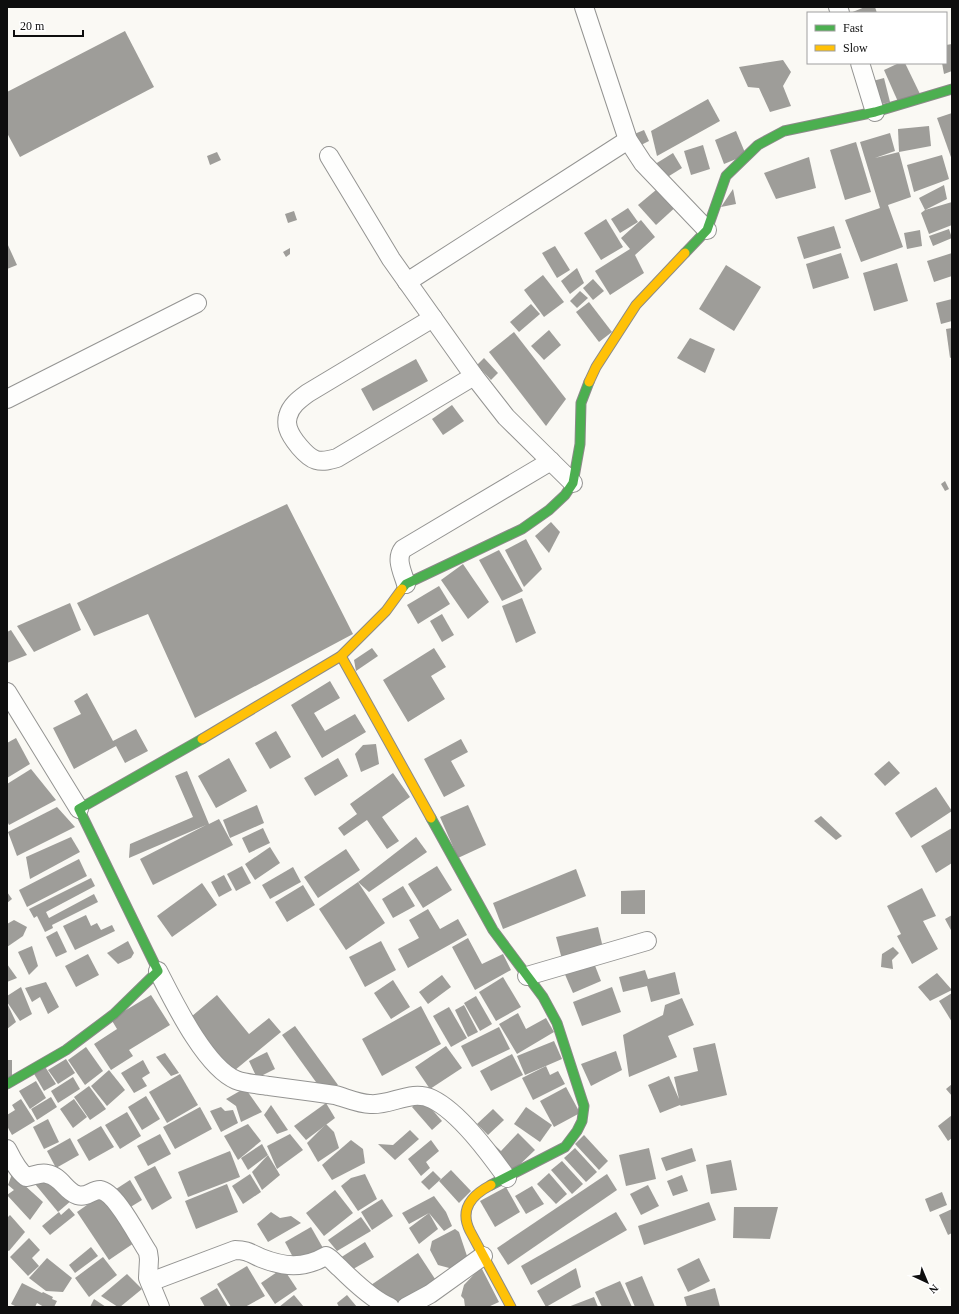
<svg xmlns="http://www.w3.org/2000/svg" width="959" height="1314" viewBox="0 0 959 1314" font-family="'Times New Roman',serif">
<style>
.building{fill:#9e9d99}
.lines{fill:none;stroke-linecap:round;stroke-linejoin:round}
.street-casing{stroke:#949492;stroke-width:20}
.fast-casing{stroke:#8b8a88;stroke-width:11}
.slow-casing{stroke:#8b8a88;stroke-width:11}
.street{stroke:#fefefd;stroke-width:18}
.fast{stroke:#4caf50;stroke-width:9}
.slow{stroke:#ffc107;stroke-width:9}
</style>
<rect width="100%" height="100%" fill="#faf9f4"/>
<g class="building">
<polygon points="865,7 875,7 877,13 850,13"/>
<polygon points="125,31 154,87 20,157 7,133 7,92"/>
<polygon points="952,44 952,71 944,74 942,63 946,63 946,45"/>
<polygon points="783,60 791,72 783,86 791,106 770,112 759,88 748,87 739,67"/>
<polygon points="899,63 905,63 920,94 899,104 884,70"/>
<polygon points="884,78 890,102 874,106 869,82"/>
<polygon points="708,99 720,121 657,156 651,131"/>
<polygon points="952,113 952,160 937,118"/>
<polygon points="929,126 931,146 899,152 898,129"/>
<polygon points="644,130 649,141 637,147 632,135"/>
<polygon points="736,131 746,155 724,164 715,140"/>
<polygon points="890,133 895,151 875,158 899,152 911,197 888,205 903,247 861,262 845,220 880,208 860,142"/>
<polygon points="856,142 871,192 845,200 830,150"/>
<polygon points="703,145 710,169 691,175 684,151"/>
<polygon points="217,152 221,160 210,165 207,156"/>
<polygon points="673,153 682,168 661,181 652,166"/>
<polygon points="942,155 949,179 914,192 907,165"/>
<polygon points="809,157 816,188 776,199 764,173"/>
<polygon points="662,185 679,204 656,225 638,205"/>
<polygon points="944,185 947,199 925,210 952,202 952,225 929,234 921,213 925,210 919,198"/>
<polygon points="733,189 736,204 721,207"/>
<polygon points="628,208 638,222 620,233 611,219"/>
<polygon points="294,211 297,220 288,223 285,214"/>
<polygon points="606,219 623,247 601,260 584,233"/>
<polygon points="641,220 655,237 635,255 644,273 610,295 595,271 630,249 621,238"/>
<polygon points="834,226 841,248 804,259 797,237"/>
<polygon points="949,229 952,238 933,246 929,236"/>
<polygon points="920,230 922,246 907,249 904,233"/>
<polygon points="7,243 17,265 7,269"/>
<polygon points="555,246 570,270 557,278 542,253"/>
<polygon points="290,248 290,254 286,257 283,252"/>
<polygon points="841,253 849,278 813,289 806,264"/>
<polygon points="952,253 952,276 934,282 927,261"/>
<polygon points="897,263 908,301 874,311 863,273"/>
<polygon points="726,265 761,287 734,331 699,309"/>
<polygon points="577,268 584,283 570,294 561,281"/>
<polygon points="543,275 564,302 544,317 524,290"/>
<polygon points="593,279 604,291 593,300 583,288"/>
<polygon points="580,291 588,298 577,308 570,301"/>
<polygon points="952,299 952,321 941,324 936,303"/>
<polygon points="589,302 612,332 599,342 576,312"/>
<polygon points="531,304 540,314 519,332 510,322"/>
<polygon points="952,328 952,357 950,358 946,329"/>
<polygon points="549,330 561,345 544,360 531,346"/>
<polygon points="514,332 566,399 546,426 489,352"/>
<polygon points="690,338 715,349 705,373 677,358"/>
<polygon points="484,358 498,373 491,380 477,365"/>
<polygon points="416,359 428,381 373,411 361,389"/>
<polygon points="452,405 464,421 443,435 432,419"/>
<polygon points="945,481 949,489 945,491 941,484"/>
<polygon points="287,504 353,634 195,718 148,614 94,636 77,603"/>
<polygon points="551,522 560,532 549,553 535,536"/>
<polygon points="526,539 542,569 524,587 505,550"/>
<polygon points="499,550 523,591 502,601 479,560"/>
<polygon points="463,564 489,602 468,619 441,580"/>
<polygon points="439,586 450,604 418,624 407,605"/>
<polygon points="522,598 536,633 516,643 502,606"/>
<polygon points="70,603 81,630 34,652 17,626"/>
<polygon points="442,614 454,635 442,642 430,621"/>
<polygon points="11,630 27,655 7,663 7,632"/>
<polygon points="372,648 378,656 356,671 354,660"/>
<polygon points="434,648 446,667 431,676 445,699 408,722 383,680"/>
<polygon points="330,681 340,698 314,713 325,731 355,714 366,732 322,758 291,705"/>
<polygon points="87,693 113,741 136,729 148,751 125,763 116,746 74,769 53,728 81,714 74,701"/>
<polygon points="276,731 291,757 270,769 255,743"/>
<polygon points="16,738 30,764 7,778 7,743"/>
<polygon points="461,739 468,752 451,761 465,786 444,797 424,759"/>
<polygon points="376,744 379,764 361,772 355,754 363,745"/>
<polygon points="229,758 247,791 216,808 198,776"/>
<polygon points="338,758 348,776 315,796 304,778"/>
<polygon points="889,761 900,773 885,786 874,774"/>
<polygon points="31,769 56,800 9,825 7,821 7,784"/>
<polygon points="187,771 209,824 219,819 233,845 153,885 140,859 206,825 129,858 130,844 193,817 175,776"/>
<polygon points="393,773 410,797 382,817 399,841 387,849 367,820 344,836 338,828 357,814 350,804"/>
<polygon points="936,787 952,811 911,838 895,813"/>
<polygon points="257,805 264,823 230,838 223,820"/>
<polygon points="468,805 486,845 458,858 440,817"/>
<polygon points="57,807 75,827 17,856 8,832"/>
<polygon points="821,816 842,836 836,840 814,821"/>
<polygon points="263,828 270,843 249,853 242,838"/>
<polygon points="952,828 952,863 936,873 921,846"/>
<polygon points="71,837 80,852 30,879 26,857"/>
<polygon points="416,837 427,852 369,892 358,882"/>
<polygon points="270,847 280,863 255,880 245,864"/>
<polygon points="346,849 360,870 318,898 304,877"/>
<polygon points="79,859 87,876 27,907 19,890"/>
<polygon points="242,866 251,883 236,891 227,874"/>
<polygon points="437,866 452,890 423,908 408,884"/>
<polygon points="293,867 301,882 270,899 262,885"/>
<polygon points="576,869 586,896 503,929 493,903"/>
<polygon points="224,875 232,890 219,897 211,882"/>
<polygon points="91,878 95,886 46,912 49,918 94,894 98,902 52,925 53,928 45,932 37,916 34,918 29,909"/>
<polygon points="358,882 385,923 346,950 319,909"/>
<polygon points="202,883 217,905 172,937 157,916"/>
<polygon points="303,885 315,905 287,922 275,902"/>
<polygon points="403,886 415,906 393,918 382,899"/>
<polygon points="922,888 936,916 923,921 938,949 912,964 897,936 901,934 887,906"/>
<polygon points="645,890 645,914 621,914 621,891"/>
<polygon points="7,892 12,899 7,903"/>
<polygon points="428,909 440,929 458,919 467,935 408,968 398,949 419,938 409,920"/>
<polygon points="86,915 91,926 97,923 101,930 112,925 115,931 75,950 63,926"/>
<polygon points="952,915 952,932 945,919"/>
<polygon points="14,920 27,927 23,936 7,947 7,924"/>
<polygon points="598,927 604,952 563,963 556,937"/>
<polygon points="57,931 67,952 56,957 46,937"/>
<polygon points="468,938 482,964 503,954 511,970 475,990 452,947"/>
<polygon points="128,941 134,953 131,958 118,964 107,953"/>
<polygon points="381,941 396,970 365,987 349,957"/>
<polygon points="32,946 38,966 29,975 18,952"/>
<polygon points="893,947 899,953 892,960 893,969 881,967 882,954"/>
<polygon points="88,954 99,975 76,987 65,966"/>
<polygon points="592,958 601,981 573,993 563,970"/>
<polygon points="7,964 17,978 7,982"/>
<polygon points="645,970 648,979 675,972 680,994 651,1002 647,986 623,992 619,977"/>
<polygon points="937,973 952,990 930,1001 918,987"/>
<polygon points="442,975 451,987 428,1004 419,992"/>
<polygon points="503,977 521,1007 496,1021 479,992"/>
<polygon points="393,980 410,1007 391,1019 374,993"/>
<polygon points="46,982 59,1007 48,1014 40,997 32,1002 25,988"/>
<polygon points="21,987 32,1014 20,1021 7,1002 7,996"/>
<polygon points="612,987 621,1012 582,1026 573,1002"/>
<polygon points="952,993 952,1022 939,1001"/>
<polygon points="151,995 170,1025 129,1050 133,1056 111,1070 94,1044 117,1029 120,1034 111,1019"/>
<polygon points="217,995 249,1034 269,1018 281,1032 229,1075 185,1022"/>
<polygon points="476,996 492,1024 480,1031 464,1003"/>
<polygon points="682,998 694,1025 668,1036 677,1057 629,1077 623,1035 663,1015 665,1005"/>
<polygon points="7,1003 16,1022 7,1029"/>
<polygon points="464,1005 478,1032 468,1037 455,1010"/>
<polygon points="421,1006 441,1044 382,1076 362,1039"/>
<polygon points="449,1007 467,1038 451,1047 433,1016"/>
<polygon points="518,1013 526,1029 546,1018 554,1032 517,1054 499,1024"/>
<polygon points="295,1026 338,1085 321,1089 282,1035"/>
<polygon points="499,1027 510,1049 472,1067 461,1046"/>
<polygon points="554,1041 562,1059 525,1075 517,1056"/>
<polygon points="715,1043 727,1095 681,1106 680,1105 660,1113 648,1085 669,1076 679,1099 674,1077 698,1071 693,1048"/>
<polygon points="446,1046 462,1068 430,1089 415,1067"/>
<polygon points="86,1047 103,1071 85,1085 68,1060"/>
<polygon points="616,1051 622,1070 591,1086 581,1064"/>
<polygon points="267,1052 275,1069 257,1078 249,1061"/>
<polygon points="165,1053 179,1073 171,1076 156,1057"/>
<polygon points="512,1054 523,1075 491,1091 480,1071"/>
<polygon points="66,1059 75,1073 58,1084 48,1070"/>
<polygon points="7,1060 12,1060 12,1077 7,1078"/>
<polygon points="143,1060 150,1073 142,1078 147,1086 134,1093 121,1073"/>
<polygon points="44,1065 56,1084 44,1091 33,1072"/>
<polygon points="546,1066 550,1075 558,1071 565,1084 533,1100 522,1078"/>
<polygon points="109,1070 125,1090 107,1106 91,1086"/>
<polygon points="180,1074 198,1105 167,1123 149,1092"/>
<polygon points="73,1077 80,1089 58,1103 51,1091"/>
<polygon points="36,1081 46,1098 30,1109 19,1091"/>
<polygon points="952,1084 952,1096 946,1089"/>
<polygon points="89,1086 106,1109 90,1120 74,1097"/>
<polygon points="566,1087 580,1113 554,1127 540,1101"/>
<polygon points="245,1088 262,1112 241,1122 236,1106 226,1099"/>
<polygon points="146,1096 160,1119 142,1130 128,1107"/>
<polygon points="51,1097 57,1107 37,1120 31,1109"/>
<polygon points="422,1098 442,1121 432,1130 412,1107"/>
<polygon points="21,1099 35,1121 12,1135 7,1126 7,1115 15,1110 12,1105"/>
<polygon points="74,1099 87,1117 73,1128 60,1109"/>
<polygon points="326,1103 335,1118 306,1140 294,1126"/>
<polygon points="271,1105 288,1130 277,1134 264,1115"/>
<polygon points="200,1107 212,1129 175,1149 163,1127"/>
<polygon points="221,1107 225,1111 233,1110 238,1123 221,1132 210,1111"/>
<polygon points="526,1107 552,1125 540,1142 514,1124"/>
<polygon points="493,1109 504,1120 488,1135 477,1124"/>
<polygon points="127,1112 141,1136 120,1149 105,1125"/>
<polygon points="952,1115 952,1138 948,1141 938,1126"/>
<polygon points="48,1119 59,1142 44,1149 33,1127"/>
<polygon points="248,1124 261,1141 238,1160 224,1136"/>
<polygon points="326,1124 334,1132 339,1148 318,1162 307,1143"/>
<polygon points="101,1126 114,1147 89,1161 77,1140"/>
<polygon points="410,1130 419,1139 395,1160 378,1144 393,1145"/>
<polygon points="518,1133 535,1150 512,1172 487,1138 501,1151"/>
<polygon points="160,1134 171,1154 148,1166 137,1146"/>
<polygon points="290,1134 303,1150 277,1169 267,1146"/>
<polygon points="584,1135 608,1161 599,1170 575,1144"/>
<polygon points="70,1138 79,1155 56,1168 47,1151"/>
<polygon points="351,1140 363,1149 365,1163 332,1180 322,1165"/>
<polygon points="431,1140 439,1151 426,1162 430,1168 421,1176 408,1159"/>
<polygon points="262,1144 268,1155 248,1170 241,1158"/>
<polygon points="575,1148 597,1172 586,1182 564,1158"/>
<polygon points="649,1148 656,1179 626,1186 619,1155"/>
<polygon points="692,1148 696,1161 666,1171 661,1158"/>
<polygon points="230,1151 240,1177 188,1197 178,1172"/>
<polygon points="268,1155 280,1175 262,1190 252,1172"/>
<polygon points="731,1160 737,1190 711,1194 706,1165"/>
<polygon points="562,1161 583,1184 572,1194 551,1170"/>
<polygon points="155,1166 172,1198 152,1210 134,1177"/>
<polygon points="451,1170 471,1191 459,1203 439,1181"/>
<polygon points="433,1171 441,1179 429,1190 421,1182"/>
<polygon points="549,1173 567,1194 556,1204 537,1184"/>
<polygon points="12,1174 43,1202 30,1220 7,1195 14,1190 8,1185"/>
<polygon points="250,1174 261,1192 243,1204 232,1186"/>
<polygon points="365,1174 377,1199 358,1211 341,1186 351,1178"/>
<polygon points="607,1174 617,1190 508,1265 497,1248"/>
<polygon points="682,1175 688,1191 673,1196 667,1181"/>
<polygon points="45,1179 72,1200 58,1212 35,1184"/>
<polygon points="130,1180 142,1200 124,1211 113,1191"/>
<polygon points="227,1184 238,1212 196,1229 185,1201"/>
<polygon points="648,1185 659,1206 641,1215 630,1194"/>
<polygon points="532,1186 544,1204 526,1214 515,1196"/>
<polygon points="506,1187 520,1212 495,1227 480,1201"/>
<polygon points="335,1190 353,1213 324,1236 306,1213"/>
<polygon points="942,1192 947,1205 930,1212 925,1199"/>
<polygon points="104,1193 137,1241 109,1260 77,1212"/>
<polygon points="434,1196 446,1212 452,1226 444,1231 429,1213 438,1229 419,1244 409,1228 429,1213 409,1224 402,1213"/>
<polygon points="382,1199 393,1216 372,1230 361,1212"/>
<polygon points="709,1202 716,1220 644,1245 638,1226"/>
<polygon points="734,1207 778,1207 770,1239 733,1238"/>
<polygon points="69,1208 75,1215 50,1235 42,1226 59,1212 61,1215"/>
<polygon points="952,1209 952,1233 948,1235 939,1215"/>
<polygon points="271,1212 280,1218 291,1216 301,1223 268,1242 257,1224"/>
<polygon points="616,1212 627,1230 531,1285 521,1266"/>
<polygon points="10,1215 25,1232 9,1251 7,1250 7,1218"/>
<polygon points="361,1217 371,1231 337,1251 328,1240"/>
<polygon points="311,1227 323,1248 296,1263 285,1242"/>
<polygon points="455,1229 459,1232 470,1265 453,1269 438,1265 430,1250 432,1241"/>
<polygon points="29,1238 40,1250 32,1258 39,1266 28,1276 10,1257"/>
<polygon points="365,1242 374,1257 348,1272 340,1258"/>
<polygon points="91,1247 98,1256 75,1273 69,1265"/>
<polygon points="418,1253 439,1285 396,1306 371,1285"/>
<polygon points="103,1257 117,1275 89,1297 75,1278"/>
<polygon points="47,1258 72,1278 63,1292 46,1291 29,1278"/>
<polygon points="699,1258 710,1281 688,1292 677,1269"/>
<polygon points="247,1266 265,1296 245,1307 231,1307 217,1284"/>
<polygon points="481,1267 499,1302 488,1307 465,1307 464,1299 461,1296 464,1285"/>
<polygon points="283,1268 297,1289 275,1304 261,1283"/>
<polygon points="576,1268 581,1287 546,1307 537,1291"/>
<polygon points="127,1274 142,1289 120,1307 118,1307 101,1296"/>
<polygon points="642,1276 655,1307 635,1307 625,1283"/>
<polygon points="620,1281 632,1307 602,1307 595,1292"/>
<polygon points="22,1283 42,1293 43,1292 53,1297 52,1299 57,1301 54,1307 44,1307 37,1303 35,1307 17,1307 11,1304"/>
<polygon points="217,1288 228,1307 205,1307 200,1298"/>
<polygon points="715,1288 720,1307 687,1307 684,1297"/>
<polygon points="294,1295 304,1307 279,1307"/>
<polygon points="347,1295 357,1307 339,1307 337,1303"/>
<polygon points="594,1297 598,1307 568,1307"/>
<polygon points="94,1299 106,1307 90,1307"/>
</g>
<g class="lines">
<g class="street-casing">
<g id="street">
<polyline points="584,7 628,140 643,163 707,230"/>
<polyline points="838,7 840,13"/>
<polyline points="860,63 875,112"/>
<polyline points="329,156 391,259 474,376 506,417 573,483"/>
<polyline points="407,282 628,140"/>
<path d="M433,318L308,393C300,399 291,405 288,416C287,419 287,425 288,428C291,438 306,457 316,460C323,462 330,460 337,458L474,376"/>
<polyline points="7,399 197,303"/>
<path d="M406,584C403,573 395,559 403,549L551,461"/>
<polyline points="7,692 79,809"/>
<path d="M158,971C173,1000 205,1067 236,1080C246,1084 258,1084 269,1086C284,1088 299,1090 314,1092C321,1093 328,1094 335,1095C346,1098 359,1104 370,1104C391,1106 411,1089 432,1099C459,1112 489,1153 507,1178"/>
<polyline points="527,976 647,941"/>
<path d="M7,1149C12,1159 17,1170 26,1177C33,1176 41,1172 47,1174C61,1176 65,1191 77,1195C88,1198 91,1190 100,1190C116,1192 138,1237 148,1252L149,1259L148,1278L160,1307"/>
<path d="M150,1282L235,1250C247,1250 250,1253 261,1258C284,1267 303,1269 326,1256C332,1259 335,1264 340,1268C353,1281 373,1300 390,1307"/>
<polyline points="406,1307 430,1294 483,1256"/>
</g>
</g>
<g class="fast-casing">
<g id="fast">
<polyline points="685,253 707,230 726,176 758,145 784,131 875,112 952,89"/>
<polyline points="402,589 406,584 522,529 549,510 565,495 573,483 580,444 581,403 589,382"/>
<polyline points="431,818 493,930 543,997 557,1023 584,1106 582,1121 577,1131 565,1147 491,1185"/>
<polyline points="7,1084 66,1050 114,1014 158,971 79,809 202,739"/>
</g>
</g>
<g class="slow-casing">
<g id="slow">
<polyline points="589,382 596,367 636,305 685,253"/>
<polyline points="341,656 431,818"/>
<polyline points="202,739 341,656 386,611 402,589"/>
<path d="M491,1185C472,1195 459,1209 470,1231L511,1307"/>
</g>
</g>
<use href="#street" class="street"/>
<use href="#fast" class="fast"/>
<use href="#slow" class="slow"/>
</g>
<rect width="959" height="1314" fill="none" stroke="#0e0e0e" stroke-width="16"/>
<rect x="807" y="12" width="140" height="52" fill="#ffffff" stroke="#9f9f9f"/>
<rect x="815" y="25" width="20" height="6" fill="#4caf50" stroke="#9f9f9f"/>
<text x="843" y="32" font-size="12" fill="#0e0e0e">Fast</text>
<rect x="815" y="45" width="20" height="6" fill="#ffc107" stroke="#9f9f9f"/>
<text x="843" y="52" font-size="12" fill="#0e0e0e">Slow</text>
<g transform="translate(927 1282) rotate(136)" stroke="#ffffff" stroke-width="3" paint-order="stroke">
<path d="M0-3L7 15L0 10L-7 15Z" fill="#0e0e0e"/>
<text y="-6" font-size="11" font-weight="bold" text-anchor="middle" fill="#0e0e0e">N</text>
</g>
<path d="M14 30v6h69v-6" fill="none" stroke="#0e0e0e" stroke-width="2"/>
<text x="20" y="30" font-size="12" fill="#0e0e0e" stroke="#ffffff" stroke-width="3" paint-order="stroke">20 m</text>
</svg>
